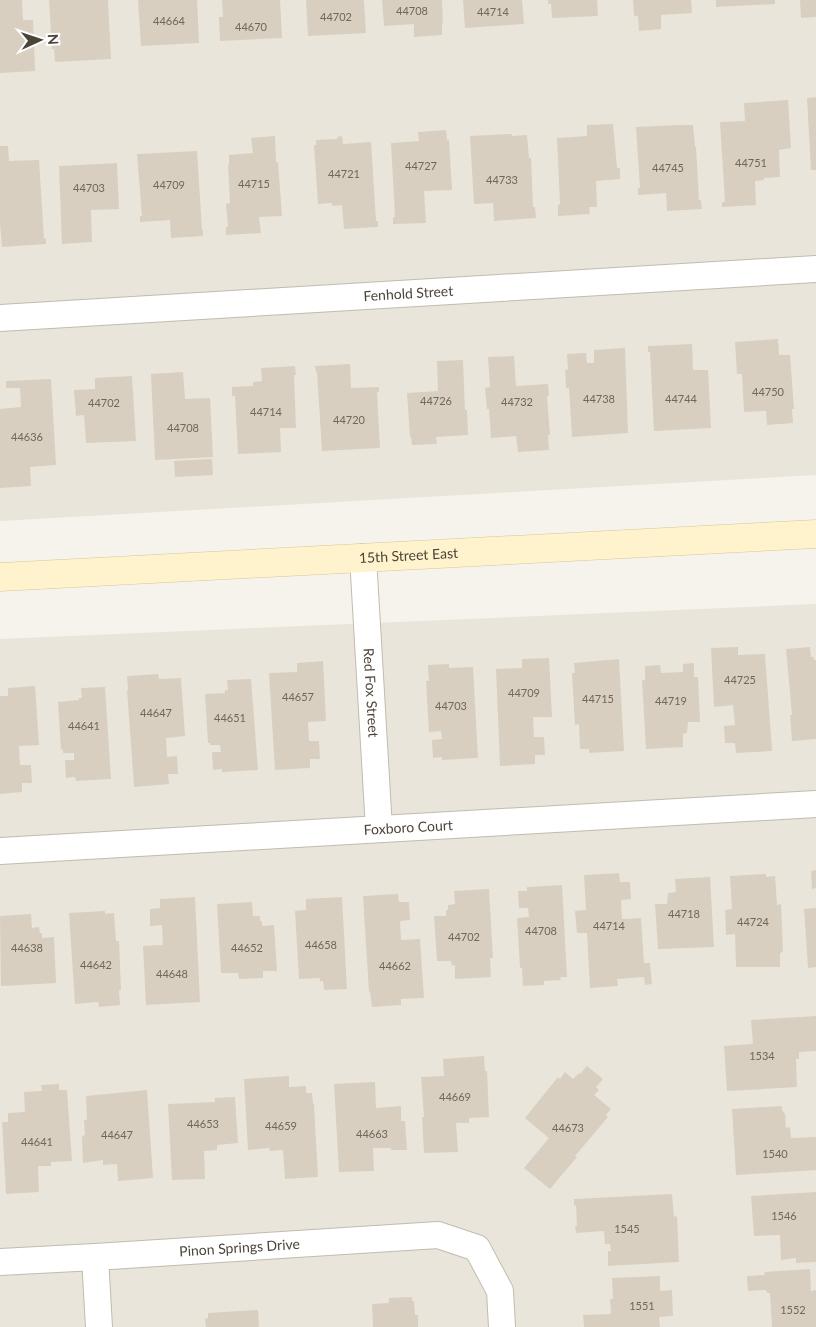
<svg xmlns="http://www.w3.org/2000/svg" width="816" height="1327" viewBox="0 0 816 1327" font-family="Lato,sans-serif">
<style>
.residential{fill:#eae5da}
.building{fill:#d8cfc1}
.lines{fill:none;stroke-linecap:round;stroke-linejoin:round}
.street-casing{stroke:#c2bbae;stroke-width:28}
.secondary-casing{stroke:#d6c79b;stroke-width:29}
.street{stroke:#fff;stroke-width:26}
.secondary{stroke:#fff3cd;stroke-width:28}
.labels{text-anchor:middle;stroke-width:4.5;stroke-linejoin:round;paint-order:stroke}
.number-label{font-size:11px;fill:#6e675b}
.street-label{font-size:14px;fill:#4b4439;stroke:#fff}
</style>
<rect width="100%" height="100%" fill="#f6f3ec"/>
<g class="residential">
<polygon points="0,0 816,0 816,475 0,521"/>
<polygon points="816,604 816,1327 0,1327 0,639"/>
</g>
<g class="building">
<polygon points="0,0 22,0 23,20 33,20 35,71 0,73"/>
<polygon points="49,0 108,0 111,59 55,62 54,49 52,49"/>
<polygon points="138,0 197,0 199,43 141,46"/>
<polygon points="222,0 280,0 282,38 220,41 219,17 223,17"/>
<polygon points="306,0 364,0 366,33 308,36"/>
<polygon points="382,0 442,0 443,23 442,23 442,35 414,37 414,24 384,26"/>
<polygon points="463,0 522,0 524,24 465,28"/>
<polygon points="548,0 597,0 598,16 552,18 551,4 548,4"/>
<polygon points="633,0 691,0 692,13 661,15 661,29 639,31 638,16 634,16"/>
<polygon points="716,0 775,0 775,4 716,7"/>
<polygon points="800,0 816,0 816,17 801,18"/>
<polygon points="816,97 816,170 811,170 807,98"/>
<polygon points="788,100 791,148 779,150 780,177 764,178 764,180 755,181 756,205 722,207 722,202 725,202 720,122 745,121 744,103"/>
<polygon points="613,124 617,168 620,168 620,179 596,181 597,207 589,207 590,214 558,216 558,205 560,204 557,138 587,136 587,125"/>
<polygon points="678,125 693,125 695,147 696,147 699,200 701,200 702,209 667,211 666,193 638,195 638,188 640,188 636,127"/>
<polygon points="446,130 447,140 449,140 452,190 424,191 426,223 393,224 393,217 395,217 391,143 419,141 418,132"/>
<polygon points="512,134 512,136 527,135 529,158 531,158 533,207 535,207 536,218 494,221 493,203 474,204 470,136"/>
<polygon points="275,136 276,162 278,162 282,216 259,217 261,233 226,235 226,227 228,227 226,204 230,203 228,165 229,165 229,155 253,153 251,138"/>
<polygon points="342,136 343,144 371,142 376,221 378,221 378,227 344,229 342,205 332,206 332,203 318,204 314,145 316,145 316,140 337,139 337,137"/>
<polygon points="0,146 8,146 9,161 39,160 44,239 46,238 46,244 2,247 0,223"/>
<polygon points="197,151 202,230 203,230 203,236 171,238 170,220 140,222 140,216 142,216 137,154"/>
<polygon points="117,163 119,209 91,210 92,242 62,244 59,166"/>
<polygon points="778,339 779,355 790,355 794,409 792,409 793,423 767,425 766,411 744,412 742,374 737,374 735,342"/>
<polygon points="692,344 693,370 708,370 711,428 654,431 650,352 648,352 648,346"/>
<polygon points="625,348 628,433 572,437 569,388 566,388 565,370 568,369 567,354 586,353 587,363 594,363 594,350"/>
<polygon points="514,356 516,386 548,384 549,396 547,396 550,435 548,435 549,450 518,452 516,436 491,438 489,409 487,409 485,388 490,387 488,357"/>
<polygon points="463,360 465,410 467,410 468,435 436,437 437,444 412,445 411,437 410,437 407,393 438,391 437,361"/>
<polygon points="350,364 351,388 379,387 379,392 377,392 380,448 322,451 317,372 316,372 315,366"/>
<polygon points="295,366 296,375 294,375 296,428 280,428 281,452 238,454 235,396 232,396 232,387 253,386 253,382 262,381 261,368"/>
<polygon points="183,372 185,399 210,398 213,457 155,460 151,374"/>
<polygon points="132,376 136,441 86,443 84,415 76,416 74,390 95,389 95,378"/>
<polygon points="51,379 56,465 30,467 31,486 0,488 0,409 21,407 20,388 6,388 6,381"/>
<polygon points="212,459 213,475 175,477 174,461"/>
<polygon points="738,647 738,655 765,654 772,751 736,753 735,743 725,743 724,726 735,725 733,705 714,707 711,648"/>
<polygon points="810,647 811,657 814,657 814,660 816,660 816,739 792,741 790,715 792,715 786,649"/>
<polygon points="549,658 552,717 533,717 534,737 544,737 545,755 535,755 535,764 500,766 496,669 522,668 522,659"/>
<polygon points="619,659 624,751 589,753 589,749 580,749 579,724 575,725 572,673 575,673 574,663"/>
<polygon points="323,661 326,721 308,722 309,741 319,741 320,759 310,759 310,768 275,770 269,673 297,672 297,663"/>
<polygon points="694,663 694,677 698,677 700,722 688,722 687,733 683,734 683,747 646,749 642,680 645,680 645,666 660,665 661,673 683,672 683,664"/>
<polygon points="449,664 449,668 473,667 478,758 442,760 442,757 433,758 432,740 442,739 441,731 429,732 426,681 429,681 428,665"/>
<polygon points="158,674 159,679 181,678 185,736 166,738 167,757 177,756 178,774 168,774 169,784 134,787 127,690 128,690 127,676"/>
<polygon points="251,679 258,770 222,772 222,769 213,770 212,752 221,752 220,745 210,745 210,743 208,743 205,694 225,693 225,690 228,690 227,680"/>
<polygon points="35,686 39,745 19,746 20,765 31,765 32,783 22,783 22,792 0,794 0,696 8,696 8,688"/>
<polygon points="105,687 111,779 76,781 75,777 66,778 65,760 74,760 74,753 63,753 63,749 61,750 58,702 79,700 79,698 82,698 81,688"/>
<polygon points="816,870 816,888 812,889 811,871"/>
<polygon points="619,873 620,882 630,882 631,899 621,900 622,919 641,918 644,963 650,963 652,984 645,985 644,977 617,979 618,986 590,988 587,933 577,933 575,911 586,910 584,875"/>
<polygon points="766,874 766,877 775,876 777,905 781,904 783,952 780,953 780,967 736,967 735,934 726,935 725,910 732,909 730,876"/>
<polygon points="710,877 714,947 658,949 655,904 667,904 668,893 676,892 675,879"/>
<polygon points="562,885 567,977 560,977 561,980 544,981 544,985 523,986 522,968 520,968 517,918 529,917 528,908 519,908 518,891 527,891 527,887"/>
<polygon points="489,889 493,958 490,958 491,977 455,979 455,965 452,966 451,961 437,961 434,916 446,916 446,910 448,910 448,905 455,904 454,891"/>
<polygon points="398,894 399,902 409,902 410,920 400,921 401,940 420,939 424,998 401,999 401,1005 372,1007 370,992 369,992 363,896"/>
<polygon points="195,897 200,1002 146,1005 143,946 163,945 162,925 150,926 150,909 160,908 160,899"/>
<polygon points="342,897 347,989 324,990 323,981 320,981 320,978 299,979 295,911 306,910 306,899"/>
<polygon points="252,902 253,916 260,916 260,921 262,921 262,926 274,925 277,971 263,971 263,978 239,979 238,973 221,973 217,904"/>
<polygon points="816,908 816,967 808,968 804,909"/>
<polygon points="105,911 105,914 114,913 116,941 119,941 121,990 119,990 120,1005 99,1007 98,1002 75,1004 69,913"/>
<polygon points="31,914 32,928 39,927 40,933 42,933 42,938 54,937 56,983 1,986 0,916"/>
<polygon points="816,1016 816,1051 799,1052 799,1059 796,1059 797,1087 727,1091 724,1046 753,1044 751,1020"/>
<polygon points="484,1056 485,1071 487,1071 489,1117 469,1118 469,1123 456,1123 458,1152 424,1153 422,1117 424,1117 421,1077 444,1076 443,1059"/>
<polygon points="587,1066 603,1079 596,1087 599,1090 594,1095 611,1109 606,1115 608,1117 575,1156 577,1157 550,1189 524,1168 549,1138 525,1118 558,1077 560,1079 565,1072 573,1079 579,1073 580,1074"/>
<polygon points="289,1076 289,1087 306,1086 306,1093 312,1093 313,1104 314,1104 318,1177 285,1179 283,1150 270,1151 269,1148 248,1150 244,1079"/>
<polygon points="375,1082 376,1108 401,1106 401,1121 405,1121 407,1150 391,1150 391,1148 373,1148 374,1171 339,1172 334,1084"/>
<polygon points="59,1084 59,1090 67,1090 72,1161 51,1162 51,1166 38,1166 39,1192 6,1194 2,1122 8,1122 8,1113 25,1112 24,1092 42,1091 41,1085"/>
<polygon points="147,1090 153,1178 118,1181 117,1164 103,1165 103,1160 83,1163 82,1136 85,1135 84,1120 87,1120 86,1096"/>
<polygon points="235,1097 238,1143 217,1145 217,1150 204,1151 205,1179 172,1180 168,1104 215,1102 215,1098"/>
<polygon points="782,1106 782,1110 785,1114 786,1128 790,1127 791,1138 816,1137 816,1170 736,1175 732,1109"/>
<polygon points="816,1192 816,1262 796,1263 796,1258 781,1260 780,1235 754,1236 751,1196"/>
<polygon points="672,1194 674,1217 677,1216 679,1262 608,1266 608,1251 611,1251 610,1244 605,1244 604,1231 576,1233 575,1226 577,1226 576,1205 574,1206 574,1199"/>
<polygon points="810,1269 811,1291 816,1290 816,1327 772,1327 770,1293 767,1293 766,1290 748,1291 747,1276 765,1275 764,1272"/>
<polygon points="660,1276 660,1291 672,1290 673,1316 659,1317 660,1327 584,1327 583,1315 611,1314 610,1299 613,1299 612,1278"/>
<polygon points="412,1297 412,1301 414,1301 415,1315 418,1315 418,1327 373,1327 372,1304 389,1303 389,1298"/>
<polygon points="258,1310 259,1327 206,1327 205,1319 208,1318 208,1313"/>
</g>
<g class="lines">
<g class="street-casing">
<g id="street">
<path id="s1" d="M0,318L816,269"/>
<path id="s2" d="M363,557L379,829"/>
<path id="s3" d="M0,851L816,804"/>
<polyline points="95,1257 99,1327"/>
<path id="s4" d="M0,1262L95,1257L438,1235L477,1248L500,1291L502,1327"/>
</g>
</g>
<g class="secondary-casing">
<g id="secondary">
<path id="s5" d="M0,577L816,534"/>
</g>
</g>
<use href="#street" class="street"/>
<use href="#secondary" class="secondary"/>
</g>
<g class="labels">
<g class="number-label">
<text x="412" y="15">44708</text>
<text x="493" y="16">44714</text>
<text x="336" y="21">44702</text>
<text x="169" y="25">44664</text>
<text x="251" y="31">44670</text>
<text x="751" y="167">44751</text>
<text x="421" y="170">44727</text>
<text x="668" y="172">44745</text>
<text x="344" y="178">44721</text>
<text x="502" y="184">44733</text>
<text x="254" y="188">44715</text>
<text x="169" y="189">44709</text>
<text x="89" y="192">44703</text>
<text x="768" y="396">44750</text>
<text x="599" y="403">44738</text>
<text x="681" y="403">44744</text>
<text x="436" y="405">44726</text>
<text x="517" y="406">44732</text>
<text x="104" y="407">44702</text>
<text x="266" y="416">44714</text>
<text x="349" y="424">44720</text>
<text x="183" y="432">44708</text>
<text x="27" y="441">44636</text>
<text x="740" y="684">44725</text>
<text x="524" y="697">44709</text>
<text x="298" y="701">44657</text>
<text x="598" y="703">44715</text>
<text x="671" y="705">44719</text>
<text x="451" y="710">44703</text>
<text x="156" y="717">44647</text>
<text x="230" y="722">44651</text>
<text x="84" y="730">44641</text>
<text x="684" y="918">44718</text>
<text x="753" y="926">44724</text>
<text x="609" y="930">44714</text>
<text x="541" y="935">44708</text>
<text x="464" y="941">44702</text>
<text x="321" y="949">44658</text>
<text x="27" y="952">44638</text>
<text x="247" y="952">44652</text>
<text x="96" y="969">44642</text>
<text x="395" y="970">44662</text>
<text x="172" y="978">44648</text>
<text x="762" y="1060">1534</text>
<text x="455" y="1101">44669</text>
<text x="203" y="1128">44653</text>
<text x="281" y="1130">44659</text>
<text x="568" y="1132">44673</text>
<text x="372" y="1138">44663</text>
<text x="117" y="1139">44647</text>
<text x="37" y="1146">44641</text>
<text x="775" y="1158">1540</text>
<text x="784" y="1220">1546</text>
<text x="627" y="1233">1545</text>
<text x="642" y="1310">1551</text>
<text x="793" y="1314">1552</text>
</g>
<g class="street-label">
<text dy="5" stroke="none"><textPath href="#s1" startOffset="409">Fenhold Street</textPath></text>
<text dy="5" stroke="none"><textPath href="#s5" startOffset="409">15th Street East</textPath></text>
<text dy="5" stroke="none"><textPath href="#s2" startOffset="136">Red Fox Street</textPath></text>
<text dy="5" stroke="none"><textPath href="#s3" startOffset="409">Foxboro Court</textPath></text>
<text dy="5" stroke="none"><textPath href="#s4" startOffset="240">Pinon Springs Drive</textPath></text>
</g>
</g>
<g transform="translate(40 40) rotate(87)" stroke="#ffffff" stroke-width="4" paint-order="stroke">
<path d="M0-4L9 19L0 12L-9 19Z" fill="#4b4439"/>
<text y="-8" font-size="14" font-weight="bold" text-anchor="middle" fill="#4b4439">N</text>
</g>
</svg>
